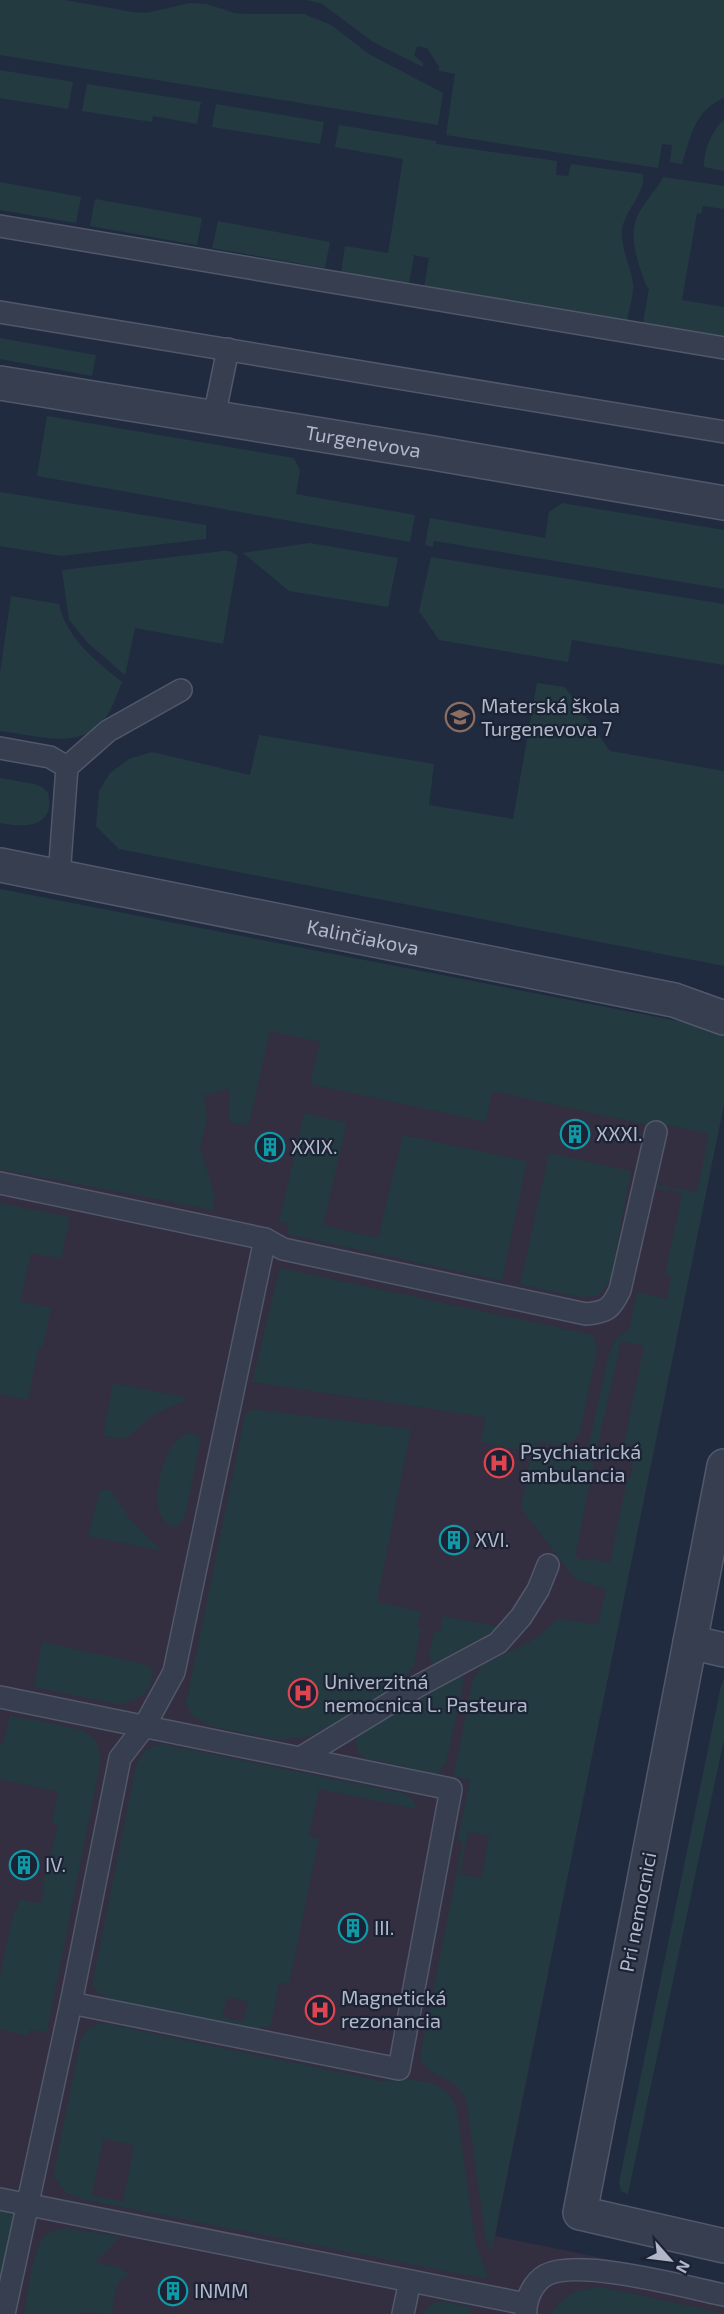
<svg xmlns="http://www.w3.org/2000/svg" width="724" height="2314" viewBox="0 0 724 2314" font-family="'Exo 2',sans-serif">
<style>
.medical{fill:#332e40}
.green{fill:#243a41;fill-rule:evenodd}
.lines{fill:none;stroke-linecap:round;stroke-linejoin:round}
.service-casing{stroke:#51586a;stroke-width:24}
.minor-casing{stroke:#51586a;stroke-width:36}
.service{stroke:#363e4f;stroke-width:21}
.minor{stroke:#363e4f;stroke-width:33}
.labels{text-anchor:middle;stroke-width:4.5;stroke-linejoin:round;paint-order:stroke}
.street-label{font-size:20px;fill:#b2b8ca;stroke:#1b2334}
.poi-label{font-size:20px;fill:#b2b8ca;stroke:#1b2334;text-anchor:start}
</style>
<rect width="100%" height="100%" fill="#212b40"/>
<polygon class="medical" points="0,925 724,1104 495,2236 724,2283 724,2314 0,2314"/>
<g class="green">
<polygon points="0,0 65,0 133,12 146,13 190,3 207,4 234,13 246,14 304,14 331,25 369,54 443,93 438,125 0,55"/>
<path d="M307,0H724V98C694,111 691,136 682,164L670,162L672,145L662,144L658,168L446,135L455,74L439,71V67L427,48L417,46L414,55L423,63V67L373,42L322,4Z"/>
<polygon points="0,70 73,82 68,109 0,98"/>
<polygon points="87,84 201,102 197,124 153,116 152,122 82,111"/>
<polygon points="216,104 324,122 320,144 212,127"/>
<path d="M724,119V171L704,167C704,148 711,133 724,119Z"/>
<path d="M339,125L436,141V144L557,161L556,175L568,176L571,164L643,174C646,193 625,210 622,229C620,248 631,265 633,284C634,295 629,309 627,320L424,287L429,258L414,255L409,284L341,272L345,246L388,253L403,159L335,147Z"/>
<path d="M663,177L724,186V209L703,206L701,214L697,213L682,300L724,307V337L643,323L649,288L647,287C639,267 628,238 637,217C643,203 656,191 663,177Z"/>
<polygon points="0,182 81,197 76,223 0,210"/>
<polygon points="95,199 202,218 197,245 90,226"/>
<polygon points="218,221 330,242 325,268 212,248"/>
<polygon points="0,338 96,355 92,376 0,359"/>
<polygon points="47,416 294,458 300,470 296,494 415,515 410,542 37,476"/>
<polygon points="0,492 206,525 206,539 61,556 0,546"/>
<polygon points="562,503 724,530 724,589 434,541 433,547 425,545 430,518 545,538 549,512"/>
<polygon points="310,543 398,558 388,607 289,591 243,553"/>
<polygon points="223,551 230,551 238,556 223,644 135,628 125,675 88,643 69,620 62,570"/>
<polygon points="431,557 724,604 724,665 572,640 568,662 439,640 419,611"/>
<path d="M11,596L59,604C67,639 95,660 122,682C117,693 113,707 106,717C83,752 35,735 0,731V673Z"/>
<polygon points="537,683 565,687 610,751 724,771 724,966 119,849 96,826 99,791 110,773 129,759 152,752 250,775 259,735 434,764 429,805 513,819"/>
<path d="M0,778L34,784L42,787L48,793C49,797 50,804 49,808C44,830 16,826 0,823Z"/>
<path d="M0,889L724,1030V1104L491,2254L485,2235L466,2099C452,2070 426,2081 420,2055L463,1842L457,1841L470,1780L456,1777L454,1773L473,1679L481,1666L538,1637L557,1619L598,1624L606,1589L575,1579L521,1508L531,1453L481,1442L485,1417L252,1382L280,1268L593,1335L597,1346L596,1356L579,1435C567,1449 556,1446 539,1442L536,1448L594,1463L575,1556L579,1557V1561L582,1562L583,1558L610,1563L627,1479H630L636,1446L624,1443L644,1346L621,1341L597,1449L588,1448L609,1353L616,1338L629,1329L637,1292L667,1299L671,1276L665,1274L682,1194L669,1188L668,1191L658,1189L653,1184L697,1192L709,1134L667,1125L665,1129L492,1091L486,1122L310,1084L320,1042L270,1031L249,1125L229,1122V1089L204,1095L207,1120L200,1148L215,1195L213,1210L0,1169ZM468,1832L489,1835L482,1878L460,1874Z"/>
<polygon points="304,1113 347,1123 323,1225 378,1238 403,1135 527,1161 502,1281 287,1234 289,1224 279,1222"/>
<polygon points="549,1153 631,1171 611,1277 605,1288 597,1296 581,1297 520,1285"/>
<polygon points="0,1203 70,1217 61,1259 31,1253 20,1301 51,1308 43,1347 39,1347 28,1400 0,1394"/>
<polygon points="113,1383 189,1398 152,1416 125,1439 103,1436"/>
<polygon points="252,1409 411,1429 377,1602 421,1612 417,1626 421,1628 414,1666 401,1682 334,1724 310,1736 278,1740 210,1726 191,1715 186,1703 245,1414"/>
<path d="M190,1432L199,1436L200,1443L185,1517L178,1527C144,1525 160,1463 172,1446C176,1440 183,1435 190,1432Z"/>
<polygon points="105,1489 110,1489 129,1518 162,1551 88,1536 99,1493"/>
<polygon points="443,1616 500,1627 435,1664 431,1662 429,1655 434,1631 440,1631"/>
<polygon points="42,1642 144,1664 153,1670 151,1684 145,1694 121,1705 34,1687"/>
<polygon points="461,1675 464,1679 446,1763 438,1774 365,1758 358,1753 355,1741 360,1734"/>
<polygon points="724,1678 724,1739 628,2194 621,2191 619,2182 721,1686"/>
<path d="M10,1715L83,1730C95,1737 99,1746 101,1759L47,2032L30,2030L28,2036L0,2029V1976L14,1909H17L19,1900L41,1903L44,1889H42L58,1825L52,1823L58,1792L0,1779V1744L3,1745Z"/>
<path d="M162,1744L406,1794C412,1798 415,1802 416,1809L319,1789L309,1836L319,1839L289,1984L279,1983L271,2026L249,2030L111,1999L97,1992L92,1986L136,1766C142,1752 148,1746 162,1744ZM227,1997L248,2002L243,2022L222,2017Z"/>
<path d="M98,2024H107L381,2081C411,2079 446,2076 457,2109L475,2242L487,2273L486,2279L81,2199L66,2193L54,2177L55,2166L81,2038L89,2028ZM103,2139L134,2145L123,2202L92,2195Z"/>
<polygon points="0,2199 26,2205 0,2314"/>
<path d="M67,2228L120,2237L95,2262L118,2267L131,2275C114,2276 114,2300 112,2314L82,2312L78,2314H24C28,2294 32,2250 45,2236C51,2230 59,2229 67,2228Z"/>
<path d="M601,2287L724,2313V2314H551C565,2293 578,2289 601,2287Z"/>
<polygon points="437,2302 446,2302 471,2307 470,2314 421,2314 429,2306"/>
</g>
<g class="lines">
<g class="service-casing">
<g id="service">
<polyline points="0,226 724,348"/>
<polyline points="0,312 724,432"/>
<polyline points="214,417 228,349"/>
<polyline points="0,748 50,757 67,767 59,877"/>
<polyline points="67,767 108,731 181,690"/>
<polyline points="0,1183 265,1239 174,1672 144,1727 120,1758 71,2003 4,2314"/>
<path d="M265,1239L283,1249L586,1314C607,1312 611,1309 620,1290L656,1132"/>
<polyline points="0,1697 451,1789 399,2069 71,2003"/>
<polyline points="300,1758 418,1686 498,1643 521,1617 538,1590 548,1565"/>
<polyline points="0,2199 526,2304"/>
<polyline points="403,2314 410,2281"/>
<path d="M526,2314C525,2300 533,2282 546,2275C579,2258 686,2287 724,2295"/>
</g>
</g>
<g class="minor-casing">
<g id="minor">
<path id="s1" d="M0,383L433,453L724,503"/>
<path id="s2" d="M0,865L674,1000L724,1018"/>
<polyline points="724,1466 580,2213 724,2246"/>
<polyline points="690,1642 724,1650"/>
</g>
</g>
<use href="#service" class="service"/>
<use href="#minor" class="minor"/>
</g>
<defs>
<g id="school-ring" transform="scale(1.5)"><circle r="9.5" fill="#1b2334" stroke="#8d6e63" stroke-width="1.5"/><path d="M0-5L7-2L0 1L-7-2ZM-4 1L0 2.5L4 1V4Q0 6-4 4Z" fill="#8d6e63"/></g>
<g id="building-ring" transform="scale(1.5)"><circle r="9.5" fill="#1b2334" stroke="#0f9aa8" stroke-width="1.5"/><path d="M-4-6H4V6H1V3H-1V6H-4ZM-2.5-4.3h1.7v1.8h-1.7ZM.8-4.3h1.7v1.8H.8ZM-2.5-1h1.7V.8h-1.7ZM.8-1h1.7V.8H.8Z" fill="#0f9aa8"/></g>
<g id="hospital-ring" transform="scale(1.5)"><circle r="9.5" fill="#1b2334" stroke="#e0444e" stroke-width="1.5"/><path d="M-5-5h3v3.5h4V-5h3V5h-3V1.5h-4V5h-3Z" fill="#e0444e"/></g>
</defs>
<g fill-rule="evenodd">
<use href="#school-ring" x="460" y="717"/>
<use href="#building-ring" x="575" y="1134"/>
<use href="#building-ring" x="270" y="1147"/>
<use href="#hospital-ring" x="499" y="1463"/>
<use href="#building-ring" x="454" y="1540"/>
<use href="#hospital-ring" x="303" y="1693"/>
<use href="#building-ring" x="24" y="1865"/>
<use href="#building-ring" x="353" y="1928"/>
<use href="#hospital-ring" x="320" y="2010"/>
<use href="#building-ring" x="173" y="2291"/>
</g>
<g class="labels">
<g class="street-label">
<text dy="7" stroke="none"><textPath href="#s1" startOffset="368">Turgenevova</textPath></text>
<text dy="7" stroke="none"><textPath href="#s2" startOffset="370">Kalinčiakova</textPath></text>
<text transform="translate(638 1912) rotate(-79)" y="7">Pri nemocnici</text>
</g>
<g class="poi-label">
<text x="481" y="713">Materská škola<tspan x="481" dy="23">Turgenevova 7</tspan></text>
<text x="596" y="1141">XXXI.</text>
<text x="291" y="1154">XXIX.</text>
<text x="520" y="1459">Psychiatrická<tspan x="520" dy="23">ambulancia</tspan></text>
<text x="475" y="1547">XVI.</text>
<text x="324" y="1689">Univerzitná<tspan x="324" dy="23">nemocnica L. Pasteura</tspan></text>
<text x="45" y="1872">IV.</text>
<text x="374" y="1935">III.</text>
<text x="341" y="2005">Magnetická<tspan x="341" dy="23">rezonancia</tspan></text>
<text x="194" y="2298">INMM</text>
</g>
</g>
<g transform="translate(670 2260) rotate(118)" stroke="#1b2334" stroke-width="4.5" paint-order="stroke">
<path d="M0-4.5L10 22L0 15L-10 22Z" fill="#b2b8ca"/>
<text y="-9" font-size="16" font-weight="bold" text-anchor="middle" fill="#b2b8ca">N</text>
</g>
</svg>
